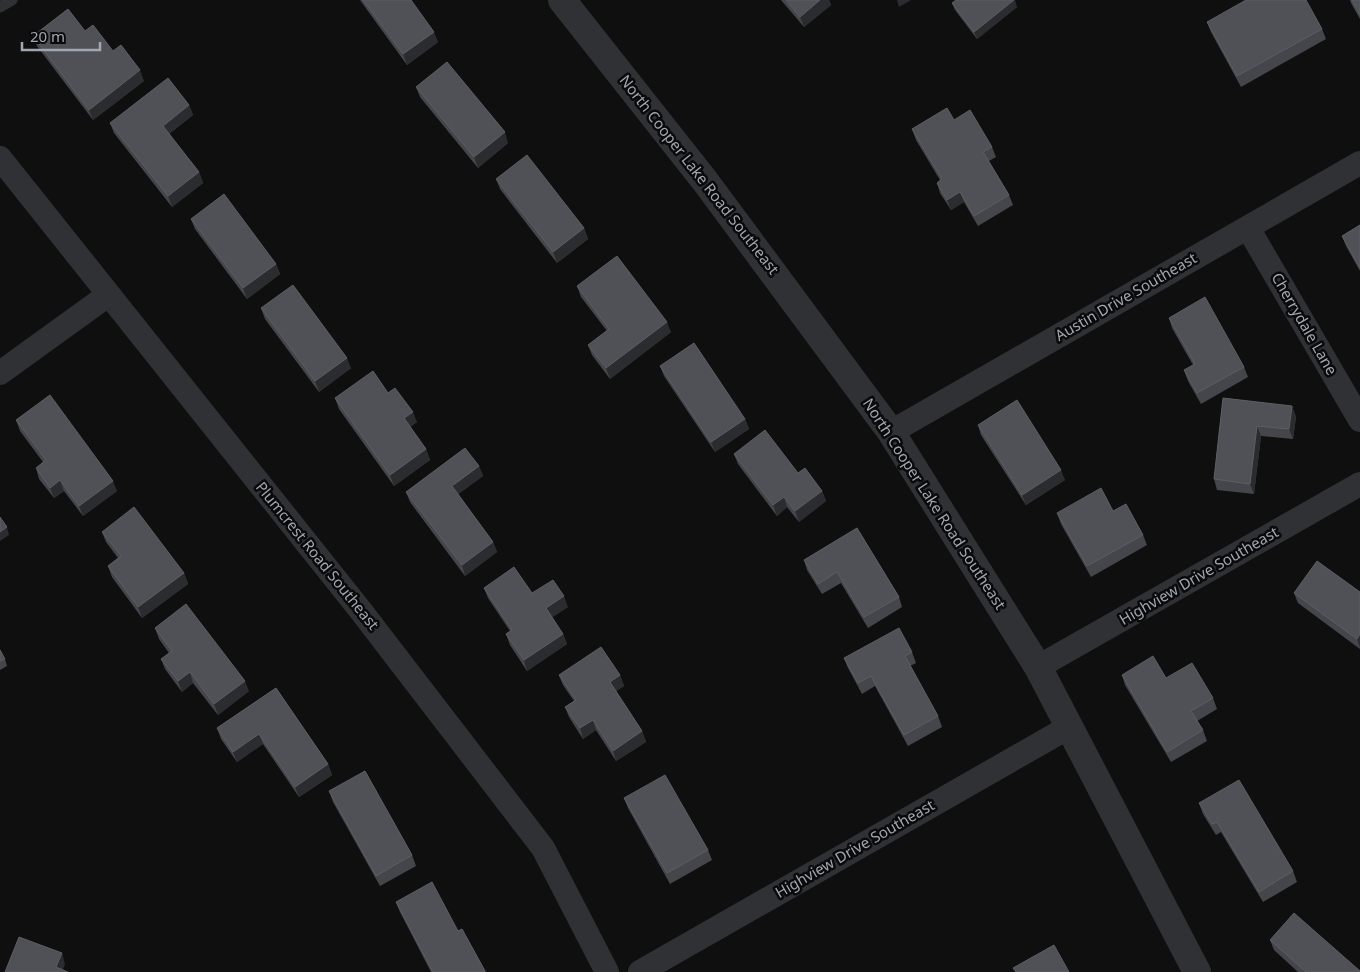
<svg xmlns="http://www.w3.org/2000/svg" width="1360" height="972" viewBox="0 0 1360 972" font-family="'Noto Sans',sans-serif">
<style>
.lines{fill:none;stroke-linecap:round;stroke-linejoin:round}
.service{stroke:#303135;stroke-width:11}
.minor{stroke:#303135;stroke-width:24}
.tertiary{stroke:#303135;stroke-width:28}
.wall{fill:#45464b}
.shaded-wall{fill:#2b2c2f}
.building{fill:#4f5156;stroke:#5b5e64}
.labels{text-anchor:middle;stroke-width:5;stroke-linejoin:round;paint-order:stroke}
.street-label{font-size:15px;fill:#a0a7b0;stroke:#0a0a0b}
</style>
<rect width="100%" height="100%" fill="#0f0f10"/>
<g class="lines">
<polyline class="service" points="0,7 12,0"/>
<g class="minor">
<polyline points="0,158 361,611 543,848 607,972"/>
<polyline points="1248,228 1360,420"/>
<polyline points="0,373 108,295"/>
<polyline points="891,432 1360,163"/>
<polyline points="1038,667 1360,484"/>
<polyline points="640,972 1069,727"/>
</g>
<polyline class="tertiary" points="562,0 705,181 891,432 1038,667 1197,972"/>
</g>
<g class="wall">
<polygon points="360,0 411,0 438,42 407,65"/>
<polygon points="781,0 829,0 831,5 804,27"/>
<polygon points="1350,0 1360,0 1360,19 1351,3"/>
<polygon points="952,3 1017,7 977,39 955,10"/>
<polygon points="1207,22 1322,29 1326,39 1241,87 1211,32"/>
<polygon points="85,31 113,51 144,81 93,120 37,46 33,36"/>
<polygon points="416,87 508,143 478,168 420,97"/>
<polygon points="189,105 193,115 169,134 199,172 203,183 172,207 114,133 110,123"/>
<polygon points="954,120 992,147 996,157 989,161 1009,195 1013,205 978,226 964,202 951,210 940,193 937,183 940,180 916,140 912,129"/>
<polygon points="496,179 584,228 588,239 557,263 500,189"/>
<polygon points="191,219 276,264 280,274 247,299 195,229"/>
<polygon points="1360,225 1360,271 1346,246 1342,236"/>
<polygon points="577,286 671,332 610,379 592,355 588,345 607,331 581,297"/>
<polygon points="261,308 351,368 319,392 265,319"/>
<polygon points="1169,318 1244,367 1248,377 1201,404 1188,381 1184,370 1193,365 1172,328"/>
<polygon points="660,366 745,419 749,429 715,452 664,376"/>
<polygon points="388,393 417,422 410,427 426,449 430,460 394,486 339,409 335,398"/>
<polygon points="1223,398 1292,406 1296,417 1293,439 1261,436 1254,494 1217,490 1214,479"/>
<polygon points="16,420 117,491 83,516 64,491 54,498 39,479 36,468 43,462 20,431"/>
<polygon points="978,425 1065,480 1026,505 981,435"/>
<polygon points="734,454 798,473 822,491 826,501 799,522 787,507 777,516 738,464"/>
<polygon points="479,466 483,476 458,494 493,542 497,552 465,576 410,502 406,492"/>
<polygon points="1113,511 1143,535 1147,545 1091,577 1061,524 1057,513"/>
<polygon points="857,528 899,597 902,607 868,628 841,583 822,594 807,570 804,560"/>
<polygon points="102,532 184,573 188,584 142,618 112,577 108,566 118,558 106,542"/>
<polygon points="484,588 532,593 568,607 552,617 563,634 567,644 527,671 510,645 506,634 510,631 488,598"/>
<polygon points="1360,592 1360,649 1298,603 1294,593"/>
<polygon points="155,628 249,691 218,715 193,683 182,692 165,669 161,659 169,653 159,639"/>
<polygon points="0,650 5,659 7,666 0,670"/>
<polygon points="912,652 916,663 910,666 938,716 942,727 908,746 875,686 862,694 848,668 844,658"/>
<polygon points="559,675 620,675 624,686 616,691 642,731 646,742 616,761 596,730 583,739 569,717 565,707 574,701 563,685"/>
<polygon points="1122,675 1166,678 1213,698 1217,709 1197,721 1203,730 1207,741 1171,762 1125,685"/>
<polygon points="276,688 328,764 332,775 299,797 263,744 237,762 221,739 217,728"/>
<polygon points="329,791 412,855 416,866 380,886 333,802"/>
<polygon points="624,798 708,850 712,860 670,884 628,808"/>
<polygon points="1199,803 1293,871 1297,882 1263,902 1221,832 1216,835 1203,814"/>
<polygon points="396,902 458,931 462,929 486,972 431,972 400,912"/>
<polygon points="1270,940 1360,972 1298,972 1274,950"/>
</g>
<g class="shaded-wall">
<polygon points="820,0 829,0 831,5 804,27 800,17"/>
<polygon points="897,0 911,0 899,7"/>
<polygon points="1014,0 1015,0 1017,7 977,39 974,32"/>
<polygon points="434,32 438,42 407,65 403,54"/>
<polygon points="140,70 144,81 93,120 89,110"/>
<polygon points="189,105 193,115 166,136 163,126"/>
<polygon points="505,132 508,143 478,168 474,157"/>
<polygon points="199,172 203,183 172,207 168,196"/>
<polygon points="960,192 964,202 951,210 947,200"/>
<polygon points="584,228 588,239 557,263 553,252"/>
<polygon points="276,264 280,274 247,299 243,288"/>
<polygon points="667,322 671,332 610,379 606,368"/>
<polygon points="347,358 351,368 319,392 315,381"/>
<polygon points="1292,406 1296,417 1293,439 1289,429"/>
<polygon points="413,412 417,422 408,429 404,418"/>
<polygon points="745,419 749,429 715,452 711,442"/>
<polygon points="1257,426 1261,436 1254,494 1250,484"/>
<polygon points="426,449 430,460 394,486 390,475"/>
<polygon points="479,466 483,476 456,496 452,486"/>
<polygon points="1061,470 1065,480 1026,505 1022,495"/>
<polygon points="60,480 64,491 54,498 50,488"/>
<polygon points="113,481 117,491 83,516 79,506"/>
<polygon points="822,491 826,501 799,522 795,511"/>
<polygon points="784,497 787,507 777,516 773,505"/>
<polygon points="7,527 9,535 0,541 0,532"/>
<polygon points="493,542 497,552 465,576 462,565"/>
<polygon points="184,573 188,584 142,618 138,607"/>
<polygon points="564,596 568,607 550,619 546,608"/>
<polygon points="563,634 567,644 527,671 524,660"/>
<polygon points="1360,634 1360,648 1357,639"/>
<polygon points="190,672 193,683 182,692 178,681"/>
<polygon points="620,675 624,686 614,692 610,682"/>
<polygon points="245,681 249,691 218,715 214,704"/>
<polygon points="593,720 596,730 583,739 580,728"/>
<polygon points="642,731 646,742 616,761 613,751"/>
<polygon points="259,734 263,744 237,762 233,752"/>
<polygon points="328,764 332,775 299,797 295,787"/>
<polygon points="62,953 65,964 62,972 56,967"/>
</g>
<g class="building">
<polygon points="363,0 411,0 434,32 403,54"/>
<polygon points="786,0 820,0 800,17"/>
<polygon points="956,0 1014,0 974,32 952,3"/>
<polygon points="1246,0 1306,0 1322,29 1237,76 1207,22"/>
<polygon points="1352,0 1360,0 1360,15"/>
<polygon points="68,9 85,31 93,25 113,51 121,45 140,70 89,110 33,36"/>
<polygon points="447,62 505,132 474,157 416,87"/>
<polygon points="168,78 189,105 163,126 199,172 168,196 110,123"/>
<polygon points="947,108 954,120 970,110 992,147 983,152 1009,195 974,216 960,192 947,200 937,183 942,179 912,129"/>
<polygon points="527,155 584,228 553,252 496,179"/>
<polygon points="224,194 276,264 243,288 191,219"/>
<polygon points="1360,225 1360,268 1342,236"/>
<polygon points="617,256 667,322 606,368 588,345 609,329 577,286"/>
<polygon points="293,285 347,358 315,381 261,308"/>
<polygon points="1205,297 1244,367 1197,393 1184,370 1195,364 1169,318"/>
<polygon points="694,343 745,419 711,442 660,366"/>
<polygon points="373,371 388,393 395,388 413,412 404,418 426,449 390,475 335,398"/>
<polygon points="50,395 113,481 79,506 60,480 50,488 36,468 46,460 16,420"/>
<polygon points="1223,398 1292,406 1289,429 1257,426 1250,484 1214,479"/>
<polygon points="1017,400 1061,470 1022,495 978,425"/>
<polygon points="765,430 798,473 805,468 822,491 795,511 784,497 773,505 734,454"/>
<polygon points="465,448 479,466 452,486 493,542 462,565 406,492"/>
<polygon points="1101,488 1113,511 1126,504 1143,535 1087,566 1057,513"/>
<polygon points="134,507 184,573 138,607 108,566 121,556 102,532"/>
<polygon points="0,517 7,527 0,532"/>
<polygon points="857,528 899,597 864,617 837,572 818,584 804,560"/>
<polygon points="1317,561 1360,592 1360,634 1357,639 1294,593"/>
<polygon points="514,567 532,593 553,580 564,596 546,608 563,634 524,660 506,634 512,630 484,588"/>
<polygon points="186,604 245,681 214,704 190,672 178,681 161,659 172,651 155,628"/>
<polygon points="899,628 912,652 905,656 938,716 904,735 871,676 858,683 844,658"/>
<polygon points="601,647 620,675 610,682 642,731 613,751 593,720 580,728 565,707 576,700 559,675"/>
<polygon points="0,650 5,659 0,661"/>
<polygon points="1153,656 1166,678 1192,663 1213,698 1191,711 1203,730 1167,752 1122,675"/>
<polygon points="276,688 328,764 295,787 259,734 233,752 217,728"/>
<polygon points="365,771 412,855 376,876 329,791"/>
<polygon points="665,775 708,850 667,873 624,798"/>
<polygon points="1239,780 1293,871 1259,892 1217,822 1212,824 1199,803"/>
<polygon points="432,882 458,931 462,929 485,971 483,972 433,972 396,902"/>
<polygon points="1294,913 1360,971 1360,972 1306,972 1270,940"/>
<polygon points="19,937 62,953 56,967 68,972 5,972"/>
<polygon points="1054,945 1069,972 1016,972 1013,968"/>
</g>
<g class="labels">
<g class="street-label">
<text transform="translate(699 175) rotate(52)" y="5">North Cooper Lake Road Southeast</text>
<text transform="translate(1126 297) rotate(-30)" y="5">Austin Drive Southeast</text>
<text transform="translate(1304 324) rotate(60)" y="5">Cherrydale Lane</text>
<text transform="translate(934 504) rotate(57)" y="5">North Cooper Lake Road Southeast</text>
<text transform="translate(317 556) rotate(51)" y="5">Plumcrest Road Southeast</text>
<text transform="translate(1199 576) rotate(-30)" y="5">Highview Drive Southeast</text>
<text transform="translate(855 849) rotate(-30)" y="5">Highview Drive Southeast</text>
</g>
</g>
<path d="M22 42v8h78v-8" fill="none" stroke="#a0a7b0" stroke-width="2.5"/>
<text x="30" y="42" font-size="15" fill="#a0a7b0" stroke="#0a0a0b" stroke-width="4" paint-order="stroke">20 m</text>
</svg>
